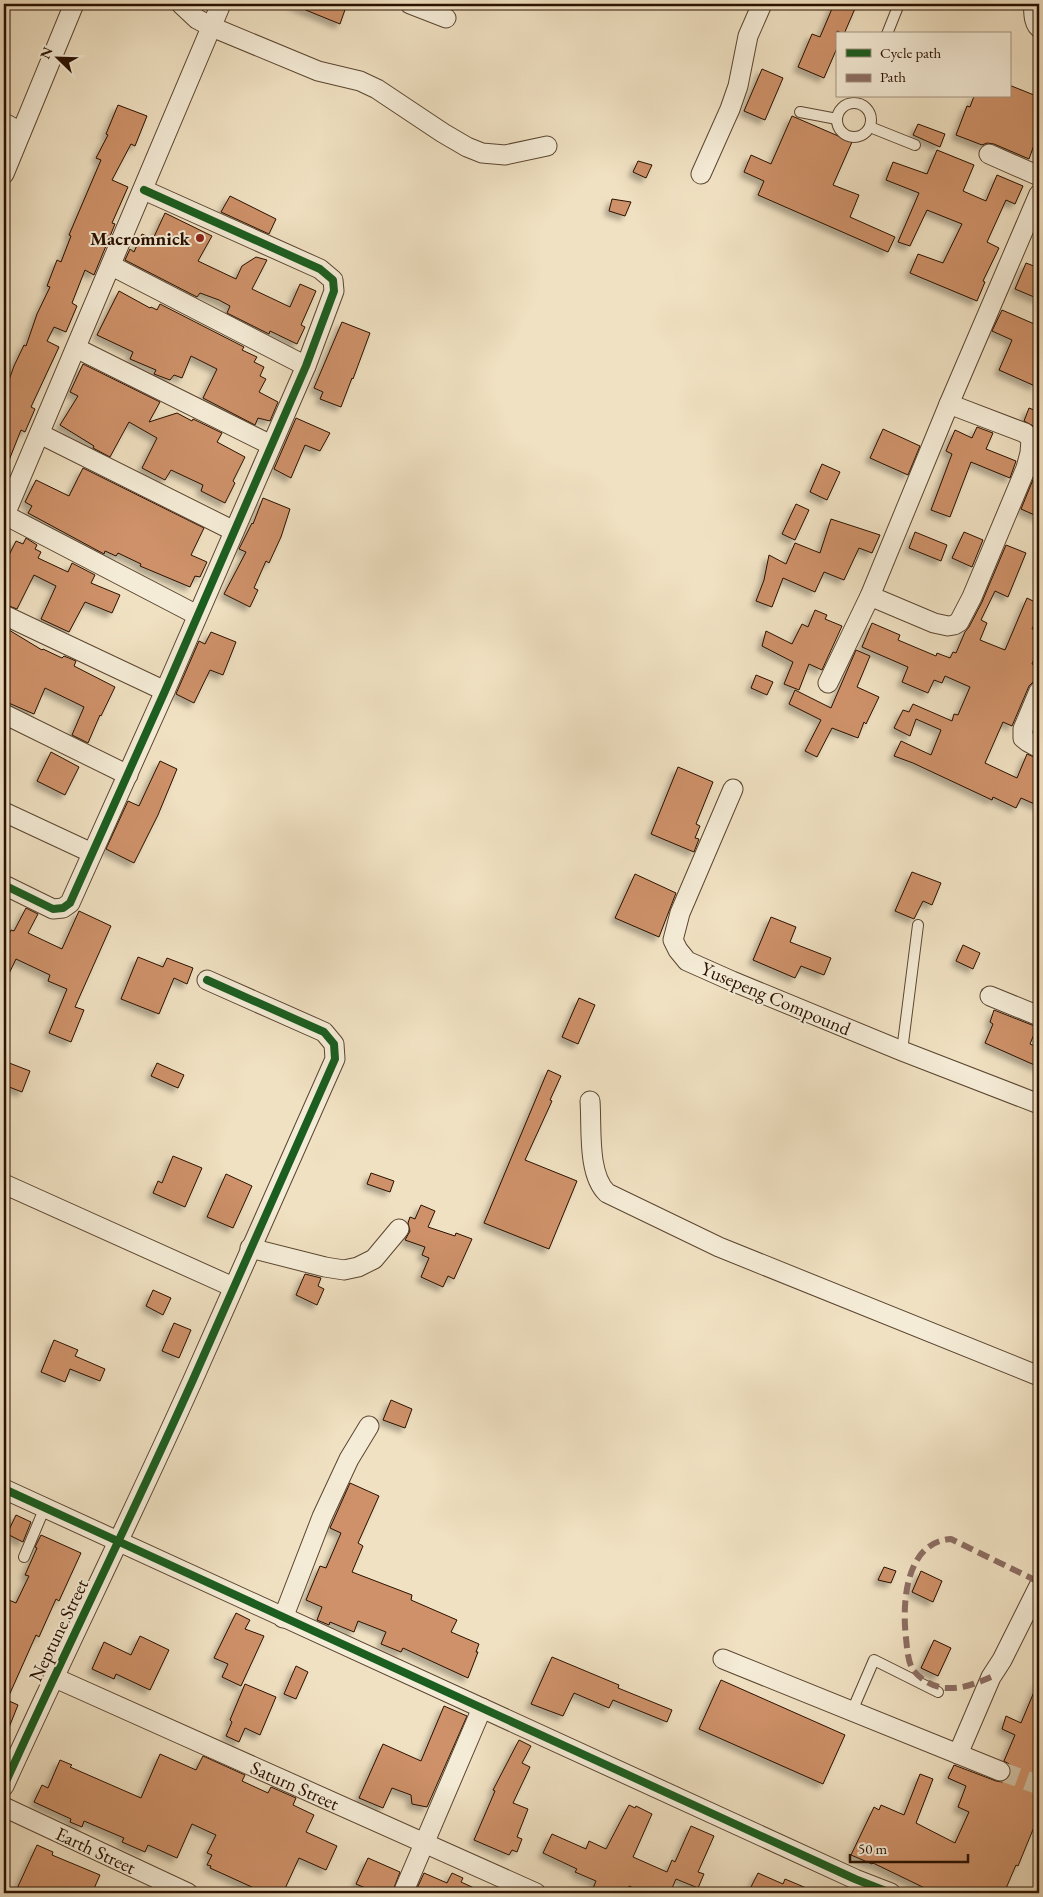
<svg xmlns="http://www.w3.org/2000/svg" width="1043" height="1897" viewBox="0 0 1043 1897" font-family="'EB Garamond',serif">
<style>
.building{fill:#ce9169;stroke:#291100;filter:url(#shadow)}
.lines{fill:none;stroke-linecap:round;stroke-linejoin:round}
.street-tunnel{stroke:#d2c2a5;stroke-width:19;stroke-dasharray:19 9;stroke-linecap:butt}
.lane-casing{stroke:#5b4530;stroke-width:12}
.street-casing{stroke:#5b4530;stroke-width:21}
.lane{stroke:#f5ecd7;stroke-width:10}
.street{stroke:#f5ecd7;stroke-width:19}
.quiet{stroke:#8d6e63;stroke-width:6;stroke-dasharray:12 6;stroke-linecap:butt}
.cycleway-casing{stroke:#f5ecd7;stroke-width:11}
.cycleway{stroke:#1b5e20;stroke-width:8}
.poi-dot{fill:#8f2418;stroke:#f5ecd7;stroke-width:2}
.labels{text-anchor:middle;stroke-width:4;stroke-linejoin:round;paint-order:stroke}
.poi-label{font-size:19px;font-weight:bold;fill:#291100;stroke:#f5ecd7;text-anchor:end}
.street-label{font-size:19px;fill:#291100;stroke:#f5ecd7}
</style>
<defs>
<filter id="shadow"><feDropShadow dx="-4.5" dy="4.5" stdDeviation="2.5" flood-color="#0004"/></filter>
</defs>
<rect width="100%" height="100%" fill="#f0e1c2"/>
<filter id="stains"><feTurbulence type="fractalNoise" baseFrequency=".004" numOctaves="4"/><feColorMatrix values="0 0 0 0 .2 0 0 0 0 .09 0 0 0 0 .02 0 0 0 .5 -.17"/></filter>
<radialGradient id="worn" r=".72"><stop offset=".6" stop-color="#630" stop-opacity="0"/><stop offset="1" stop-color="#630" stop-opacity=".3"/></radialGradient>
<g class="building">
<polygon points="291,4 347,4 340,24"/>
<polygon points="834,4 857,4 844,34 837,31 837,48 824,78 798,67 812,34 820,37"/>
<polygon points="762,69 783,78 765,120 744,111"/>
<polygon points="1009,85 1039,97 1039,131 1029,159 994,144 987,143 982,145 956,135 967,106 970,107 974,96 1009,96"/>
<polygon points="118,105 147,116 135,146 131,144 112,180 128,187 112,223 115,224 94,275 85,270 72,303 77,306 66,332 54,327 47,341 59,347 31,407 35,409 25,432 21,430 4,473 4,394 14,366 24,345 26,346 37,314 50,287 47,286 57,260 61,262 71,236 69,235 101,160 96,158 108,135 106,134"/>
<polygon points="792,116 852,142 833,185 859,195 850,217 895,237 888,252 758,195 764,181 744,172 751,155 771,164"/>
<polygon points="918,124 945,134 940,147 913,135"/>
<polygon points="937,150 974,165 963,191 986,201 997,175 1023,186 1015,204 1006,200 987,242 999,248 983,281 985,282 977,301 910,273 918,254 943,263 962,224 927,210 910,246 898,242 919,193 886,180 893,162 927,174"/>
<polygon points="638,161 652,165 646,178 633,172"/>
<polygon points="230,196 276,219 269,234 221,212"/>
<polygon points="612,199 631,202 625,216 609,211"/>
<polygon points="165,213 212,236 198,261 236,279 242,266 256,257 267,260 252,289 290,307 300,284 316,291 301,325 305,327 297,344 270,331 269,334 227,313 230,306 219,300 200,293 197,297 125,260 130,249 134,252 142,234 153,239"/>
<polygon points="1026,263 1039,268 1039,299 1015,289"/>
<polygon points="119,291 150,308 151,307 157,310 160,304 244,347 242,350 257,357 254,362 264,367 260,376 266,379 259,392 278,402 270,421 258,418 255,425 203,398 217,369 191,356 182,378 174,375 170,380 154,374 156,370 130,359 133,352 97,335"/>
<polygon points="1002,310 1039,326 1039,378 1035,386 999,370 1012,340 992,331"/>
<polygon points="342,322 370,333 353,379 352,378 341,407 320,399 323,392 314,388"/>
<polygon points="83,364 160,402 149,422 177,413 192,421 193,419 222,433 217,442 245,457 233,481 235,483 225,503 201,491 203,485 171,470 165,480 142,468 157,438 129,422 110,457 93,448 94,446 60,425 78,396 70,392"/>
<polygon points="1029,408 1039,412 1039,429 1024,421"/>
<polygon points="296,418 330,433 320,451 305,445 291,478 274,469"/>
<polygon points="977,427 993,433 986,449 1016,461 1010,478 971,462 950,517 931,510 952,454 946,451 955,430 972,438"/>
<polygon points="883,429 920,446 908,475 870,458"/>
<polygon points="822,464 840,472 827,500 810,492"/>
<polygon points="83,468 204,528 191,555 207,562 200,577 195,576 190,587 140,566 141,564 118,553 116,556 105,551 104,554 28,513 32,506 25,502 36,480 69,496"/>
<polygon points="1037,470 1039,471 1039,517 1021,509"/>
<polygon points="263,498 290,509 281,537 269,563 266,561 254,588 258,590 250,607 224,594 246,552 239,549 252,523 253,524"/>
<polygon points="796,504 809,510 795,540 782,534"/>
<polygon points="831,519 880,535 872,553 859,548 844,580 824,572 815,592 783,578 772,607 756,601 764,580 769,555 786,564 795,543 820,553"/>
<polygon points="915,532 947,545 941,561 909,548"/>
<polygon points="964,532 983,540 972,567 952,558"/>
<polygon points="26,538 37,545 35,549 41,552 38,558 68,572 72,563 95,575 91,583 120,595 112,613 85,602 69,632 41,619 56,586 34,575 17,609 4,604 4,565 16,541 23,544"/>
<polygon points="1006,545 1026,553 1008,597 995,591 981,620 987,623 980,640 1005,650 1027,598 1039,604 1039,613 1032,629 1039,632 1039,646 1032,664 1039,667 1039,680 1033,682 1029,686 1012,726 1003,722 985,763 1017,778 1027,754 1039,759 1039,806 1021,798 1016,808 993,797 992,800 913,763 894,756 901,741 931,755 941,730 916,719 910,736 894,728 903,710 909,712 913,704 952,721 954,714 958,715 970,687 945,676 942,683 934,680 928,693 902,682 908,667 862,647 872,623 900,635 898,640 936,656 937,653 950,658 953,652 956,653 965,632 969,627 982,602"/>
<polygon points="815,610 827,615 825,619 842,626 822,670 809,664 799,690 784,684 793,662 762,646 766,631 792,644 802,624 808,627"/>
<polygon points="4,627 42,650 43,649 62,658 64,656 76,661 74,666 115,687 101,716 100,715 88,743 72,735 84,707 76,703 45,688 34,714 4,701"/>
<polygon points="211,632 236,642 223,675 210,670 194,703 176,694 199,641 205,644"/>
<polygon points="856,650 870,656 857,687 879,697 866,724 864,722 858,738 832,728 817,757 805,751 821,720 789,704 795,690 831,708"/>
<polygon points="756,675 773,682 767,695 751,688"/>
<polygon points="51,752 79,767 65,795 37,781"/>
<polygon points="160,761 177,769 158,815 134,863 106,849 128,801 139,806"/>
<polygon points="678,767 713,782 696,824 700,826 695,838 699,839 694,852 651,834"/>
<polygon points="912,872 941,883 932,905 923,901 914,919 895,911"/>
<polygon points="635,874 676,893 659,937 615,918"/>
<polygon points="26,908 38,914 28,933 62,949 79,911 111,926 75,1007 84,1010 71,1042 49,1033 67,989 48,981 50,975 16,959 4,984 4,946 11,930 14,931"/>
<polygon points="771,917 796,927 790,942 831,958 824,975 801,966 795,978 753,960"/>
<polygon points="963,945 980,953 973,969 956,961"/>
<polygon points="138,957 163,967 167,958 193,968 187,984 174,978 159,1014 121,999"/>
<polygon points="579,998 595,1005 578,1044 562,1037"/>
<polygon points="994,1010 1037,1027 1030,1044 1039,1048 1039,1067 985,1043 993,1024 990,1022"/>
<polygon points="4,1061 30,1071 22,1092 4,1085"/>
<polygon points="157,1063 184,1075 178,1088 151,1076"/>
<polygon points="548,1070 561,1076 550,1100 552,1101 525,1160 577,1181 549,1249 484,1223"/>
<polygon points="173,1156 202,1168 185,1207 153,1193 158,1181 162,1183"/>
<polygon points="371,1173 394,1181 390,1192 367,1184"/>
<polygon points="226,1174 252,1186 233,1228 207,1217"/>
<polygon points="421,1205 435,1211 428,1227 455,1236 456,1233 472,1239 454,1279 448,1276 443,1287 421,1277 429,1258 422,1255 425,1247 405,1240 410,1231 408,1223 410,1217 415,1219"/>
<polygon points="305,1274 321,1278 318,1286 324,1289 317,1305 296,1295"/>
<polygon points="153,1290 171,1298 163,1315 146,1306"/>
<polygon points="174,1323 191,1330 179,1358 162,1351"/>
<polygon points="54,1340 78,1350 75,1356 105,1369 100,1381 70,1369 65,1382 41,1372"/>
<polygon points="391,1400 412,1409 405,1428 383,1420"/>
<polygon points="350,1483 379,1496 358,1543 363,1546 352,1572 412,1595 411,1600 457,1620 451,1632 479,1644 476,1652 478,1652 468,1678 403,1648 401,1652 381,1644 386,1632 358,1621 354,1632 330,1622 329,1625 317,1620 322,1607 306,1600 320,1566 326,1568 341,1533 330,1528"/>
<polygon points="16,1515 31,1522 23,1542 7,1534"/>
<polygon points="41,1535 81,1553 59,1601 56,1599 39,1637 36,1635 7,1700 18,1705 4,1740 4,1598 16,1603 29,1576 25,1575 37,1548 35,1547"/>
<polygon points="884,1567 896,1571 891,1583 878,1580"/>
<polygon points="921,1571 942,1581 933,1602 912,1592"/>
<polygon points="236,1613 250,1620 245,1629 264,1636 241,1686 222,1677 228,1664 214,1658"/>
<polygon points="140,1636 169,1650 150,1690 116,1674 114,1679 92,1669 104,1642 131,1655"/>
<polygon points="934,1640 951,1648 938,1676 921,1668"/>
<polygon points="552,1657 619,1685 618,1688 672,1710 667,1722 613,1700 609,1708 574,1693 563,1716 531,1704"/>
<polygon points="296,1666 308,1672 296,1699 284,1694"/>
<polygon points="721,1680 845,1735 823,1784 699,1729"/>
<polygon points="1039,1680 1039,1815 1018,1866 1016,1865 1004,1893 947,1893 937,1889 935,1893 873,1863 872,1864 851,1855 874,1807 879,1810 881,1805 904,1815 920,1774 933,1779 916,1823 955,1843 969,1812 958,1807 966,1786 948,1778 954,1765 996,1781 1002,1782 1007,1780 1011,1775 1011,1769 1009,1764 1004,1761 1015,1735 1002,1729 1006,1716 1021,1723"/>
<polygon points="245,1684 276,1697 260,1735 245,1728 239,1742 226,1736 232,1722 230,1720"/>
<polygon points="444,1706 467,1716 427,1807 412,1804 411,1795 392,1788 383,1808 359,1798 383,1744 421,1761"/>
<polygon points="519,1740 531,1746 522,1763 530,1767 513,1803 528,1809 517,1837 522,1839 517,1852 512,1850 509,1855 474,1840 495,1791 493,1790"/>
<polygon points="160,1754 196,1770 203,1756 245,1775 242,1781 268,1793 271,1787 296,1798 293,1805 314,1815 306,1832 337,1846 326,1870 299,1858 283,1893 265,1893 210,1868 211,1866 207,1865 212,1855 207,1853 216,1835 192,1824 177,1858 148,1845 145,1852 122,1842 124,1838 84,1821 82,1827 70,1822 71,1819 34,1802 42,1785 48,1788 60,1760 72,1765 70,1767 141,1798"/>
<polygon points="629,1805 635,1808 636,1806 652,1814 633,1857 667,1872 672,1860 675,1862 691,1826 714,1836 698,1872 704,1874 698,1888 676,1879 670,1893 646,1893 629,1886 626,1893 591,1893 596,1881 575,1872 577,1869 543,1853 552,1834 586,1849 589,1841 606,1849"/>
<polygon points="37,1845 53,1852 52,1855 100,1875 92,1893 15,1893"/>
<polygon points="368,1858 400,1872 392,1893 377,1893 356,1884"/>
<polygon points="424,1873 447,1883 452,1873 463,1878 461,1882 485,1893 415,1893"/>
<polygon points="758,1873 783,1884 785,1879 818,1893 748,1893"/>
</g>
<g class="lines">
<polyline class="street-tunnel" points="1000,1771 1039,1785"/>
<g class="lane-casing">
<g id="lane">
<path d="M1029,4C1029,14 1029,28 1039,33"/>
<polyline points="887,34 899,4"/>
<circle cx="854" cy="120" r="17"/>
<polyline points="800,112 837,119"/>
<polyline points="870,127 915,145"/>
<polyline points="902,1051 918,925"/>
<polyline points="24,1557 45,1507"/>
<polyline points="852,1711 874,1660 938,1692"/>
</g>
</g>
<g class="street-casing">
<g id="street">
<polyline points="181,4 197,19 212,27 318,71 360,81 377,89 443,133 467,147 482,153 505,155 547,146"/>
<polyline points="410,4 446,18"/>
<polyline points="4,123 21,132"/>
<polyline points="989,154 1039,176"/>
<polyline points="4,174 74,4"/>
<polyline points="701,174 730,109 738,86 748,36 762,4"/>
<polyline points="112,266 306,366"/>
<polyline points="76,348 271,445"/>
<polyline points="40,434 234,531"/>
<polyline points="5,515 197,615"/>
<polyline points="4,517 221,4"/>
<polyline points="870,596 934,623 948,626 954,625 959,622 972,597 1026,468 1030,453 1031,439 1025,433 949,404"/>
<polyline points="4,615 165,691"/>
<polyline points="828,683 870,596 949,404 1039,194"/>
<polyline points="1039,691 1023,729 1023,738 1028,742 1039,748"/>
<polyline points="4,714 128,775"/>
<polyline points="733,789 680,913 673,940 678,950 687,961 732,981 902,1051 1039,1104"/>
<polyline points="4,812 92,853"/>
<polyline points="4,885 53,909 63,908 70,903 165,691 306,366 334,291 333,280 320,269 144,190"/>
<polyline points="990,996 1039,1016"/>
<path d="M590,1101C592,1127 587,1174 607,1193L719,1247L1039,1376"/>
<polyline points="4,1184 233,1287"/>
<polyline points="250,1248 325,1267 344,1270 358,1267 374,1259 399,1229"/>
<polyline points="4,1489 855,1879 891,1893"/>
<polyline points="283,1618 322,1517 349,1459 369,1426"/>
<polyline points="723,1659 1000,1771"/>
<polyline points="53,1677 536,1893"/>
<polyline points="958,1754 991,1677 1002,1660 1039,1586"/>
<path d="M4,1786C65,1651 131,1518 192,1382C240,1275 287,1166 335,1059L334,1044L324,1032L207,980"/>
<polyline points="4,1807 188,1893"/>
<polyline points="403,1893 482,1708"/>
</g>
</g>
<use href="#lane" class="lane"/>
<use href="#street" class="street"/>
<path class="quiet" d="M991,1677C977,1683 963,1689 947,1688C935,1688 921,1680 914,1671C908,1664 907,1648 906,1638C902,1604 905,1542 951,1539L1039,1582"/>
<g class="cycleway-casing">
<g id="cycleway">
<polyline points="4,885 53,909 63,908 70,903 165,691 306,366 334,291 333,280 320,269 144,190"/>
<polyline points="4,1489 855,1879 891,1893"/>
<path d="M4,1786C65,1651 131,1518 192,1382C240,1275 287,1166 335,1059L334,1044L324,1032L207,980"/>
</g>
</g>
<use href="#cycleway" class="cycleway"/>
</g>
<circle class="poi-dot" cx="200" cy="238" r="5"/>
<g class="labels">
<g class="poi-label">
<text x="190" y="245">Macromnick</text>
</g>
<g class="street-label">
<text transform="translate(776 998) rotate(23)" y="7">Yusepeng Compound</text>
<text transform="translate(58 1630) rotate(-64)" y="7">Neptune Street</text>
<text transform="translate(295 1785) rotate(24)" y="7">Saturn Street</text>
<text transform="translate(96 1850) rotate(25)" y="7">Earth Street</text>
</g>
</g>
<rect width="1043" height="1897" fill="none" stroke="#f0e1c2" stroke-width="20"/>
<rect x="5" y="5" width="1033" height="1887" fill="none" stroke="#291100" stroke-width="2.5"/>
<rect x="10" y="10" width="1023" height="1877" fill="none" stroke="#291100"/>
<rect x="836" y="32" width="175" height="65" fill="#f5ecd7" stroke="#a39481"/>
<rect x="846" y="49" width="25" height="8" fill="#1b5e20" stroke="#a39481"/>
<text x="880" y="58" font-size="15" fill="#291100">Cycle path</text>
<rect x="846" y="74" width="25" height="8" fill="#8d6e63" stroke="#a39481"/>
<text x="880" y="82" font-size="15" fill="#291100">Path</text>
<g transform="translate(58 58) rotate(293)" stroke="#f5ecd7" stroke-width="4" paint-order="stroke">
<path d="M0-4L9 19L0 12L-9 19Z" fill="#291100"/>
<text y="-8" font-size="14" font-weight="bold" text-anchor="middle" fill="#291100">N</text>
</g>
<path d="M850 1854v8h118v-8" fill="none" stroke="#291100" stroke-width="2.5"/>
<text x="858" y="1854" font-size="15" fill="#291100" stroke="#f5ecd7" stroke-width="4" paint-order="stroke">50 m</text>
<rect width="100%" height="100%" filter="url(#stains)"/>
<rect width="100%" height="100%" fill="url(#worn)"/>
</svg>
